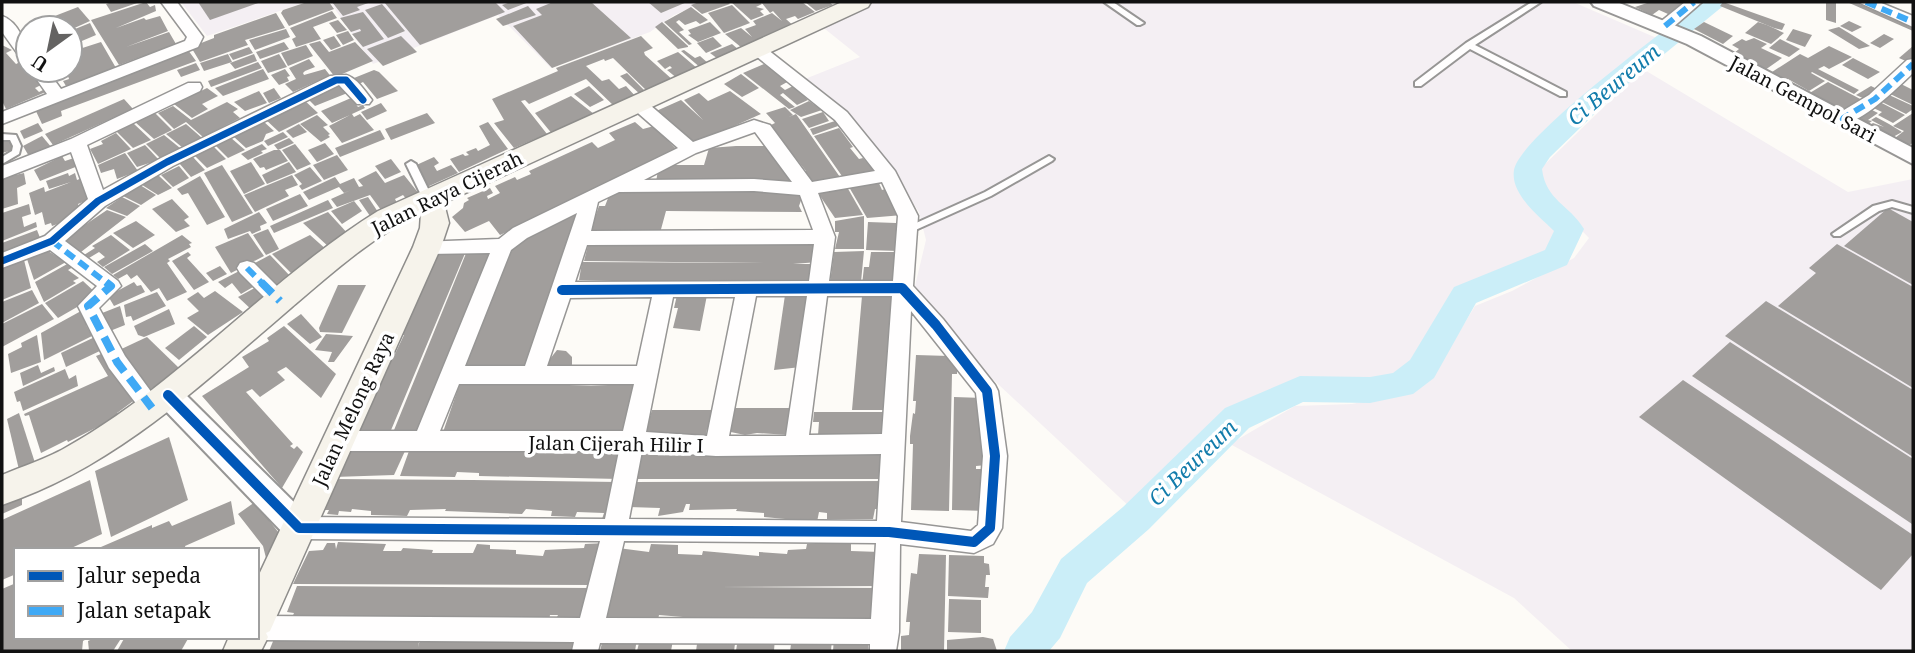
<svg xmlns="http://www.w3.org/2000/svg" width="1915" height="653" viewBox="0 0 1915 653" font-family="'Noto Serif',serif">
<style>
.industrial{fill:#f4eff3}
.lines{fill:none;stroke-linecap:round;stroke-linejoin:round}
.river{fill:#cbeef8;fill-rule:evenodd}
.building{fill:#a19e9c}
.service-casing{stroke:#979695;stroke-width:4}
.minor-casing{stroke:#979695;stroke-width:3}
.tertiary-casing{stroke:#979695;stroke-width:4}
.secondary-casing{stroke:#8e8d8b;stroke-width:3}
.service{fill:#fffefe;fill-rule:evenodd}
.minor{fill:#fffefe;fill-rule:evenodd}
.tertiary{fill:#fffefe;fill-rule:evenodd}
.secondary{fill:#f6f3eb;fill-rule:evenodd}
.quiet-far1{stroke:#3fa9f5;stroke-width:6;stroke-dasharray:11 6;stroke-linecap:butt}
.quiet{stroke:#3fa9f5;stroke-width:8;stroke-dasharray:16 8;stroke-linecap:butt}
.cycleway-far1-casing{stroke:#fff;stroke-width:10}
.cycleway-casing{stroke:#fff;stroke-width:14}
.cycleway-far1{stroke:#0057b8;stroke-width:7}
.cycleway{stroke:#0057b8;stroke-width:10}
.labels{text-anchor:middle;stroke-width:7;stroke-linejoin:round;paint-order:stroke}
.street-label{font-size:19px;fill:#111;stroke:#fff}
.water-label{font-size:21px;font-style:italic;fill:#127cab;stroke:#fff}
</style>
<rect width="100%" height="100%" fill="#fdfbf7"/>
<g class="industrial">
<polygon points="181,2 306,2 207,36"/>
<polygon points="330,2 705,2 674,15 650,32 551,68 498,15 373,64"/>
<polygon points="872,2 1573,2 1659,39 1523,161 1521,188 1558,228 1556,244 1540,257 1459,292 1431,342 1400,373 1380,380 1310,382 1236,411 1132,509 969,357 914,290 926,240 919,212 869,138 805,79 860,57 820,25"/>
<polygon points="1643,69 1848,192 1913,179 1913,651 1572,651 1514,598 1230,444 1295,406 1352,404 1390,396 1432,377 1475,306 1512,291 1574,258 1589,238 1553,201 1540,181 1541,168"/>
</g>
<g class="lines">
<path class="river" d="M1702,2H1728L1613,96L1550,157L1542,169C1546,201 1569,204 1584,229L1567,265L1476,303L1434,378L1413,394L1370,403L1303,402L1249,428L1149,529L1087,583L1060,638L1049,651H1004L1010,637L1032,612L1061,559L1123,507L1225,408L1300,376L1370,377L1393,373L1410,360L1454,287L1545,250L1554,231C1539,216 1510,194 1514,170C1520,136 1669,27 1702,2Z"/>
</g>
<g class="building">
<polygon points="112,2 140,2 111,12 106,4"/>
<polygon points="146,2 150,7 155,5 156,11 116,28 144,18 146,20 160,16 168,31 126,47 169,32 176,44 119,65 91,20"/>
<polygon points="198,2 261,2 210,20"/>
<polygon points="307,2 329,2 334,9 289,26 281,13 283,10"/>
<polygon points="332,2 371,2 357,7 360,10 343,16"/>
<polygon points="384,2 495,2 505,12 420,45"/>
<polygon points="511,2 529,2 508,10 502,5"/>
<polygon points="553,2 591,2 631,38 552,68 513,26 542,15 536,9"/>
<polygon points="648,2 687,2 661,13"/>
<polygon points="699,2 728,2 730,4 702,14 691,5"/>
<polygon points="731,2 760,2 762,4 756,7 764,9 760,11 764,15 751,20"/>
<polygon points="761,2 802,2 815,12 798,19 795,16 786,19 797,29 742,48 725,34 741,28 752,37 745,29 756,25 753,21 772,13 782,21 773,11 770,13"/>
<polygon points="805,2 829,2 833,5 816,11"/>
<polygon points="1650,2 1688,2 1667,19 1664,19 1668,14 1659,10 1652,15 1635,7"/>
<polygon points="1723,2 1785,24 1782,30 1774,28 1720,6"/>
<polygon points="1826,2 1836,2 1836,23 1826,20"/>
<polygon points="1847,2 1855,2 1913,26 1913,31"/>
<polygon points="382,4 405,31 388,38 365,10"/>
<polygon points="732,5 750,23 724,33 708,13"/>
<polygon points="528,6 536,15 503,26 496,19"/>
<polygon points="78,7 90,21 70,30 29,26"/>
<polygon points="691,7 708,20 700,24 696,21 685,25 679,20 676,22 684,30 679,32 692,44 689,45 664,22"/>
<polygon points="332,11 337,18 313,27 321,39 296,47 292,39 296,37 290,28"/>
<polygon points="363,12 384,39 363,47 352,34 361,31 360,29 351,32 340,18"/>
<polygon points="276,13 285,28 245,40 248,45 200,62 191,47 214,38 214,35"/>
<polygon points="338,20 347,30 337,33 329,23"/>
<polygon points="1849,21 1862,27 1852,32 1840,26"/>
<polygon points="662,22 688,46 688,47 678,49 655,27"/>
<polygon points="710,22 721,33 698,42 688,35 691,34 688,30"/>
<polygon points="1704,22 1733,36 1723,44 1694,29"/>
<polygon points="1758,22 1767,25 1784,33 1771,44 1745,33"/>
<polygon points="90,23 96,35 70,46 70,31"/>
<polygon points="1839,27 1870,46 1859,49 1828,30"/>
<polygon points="286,29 290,37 255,50 249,40"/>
<polygon points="1793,29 1812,35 1805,47 1786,40"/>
<polygon points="348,31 354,40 343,45 336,35"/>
<polygon points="1884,34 1894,39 1880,48 1870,43"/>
<polygon points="334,36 341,46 331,50 323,40"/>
<polygon points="401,36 417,52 383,66 367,49"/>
<polygon points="641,36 653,48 644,52 645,55 674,81 648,92 613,58 605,61 604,59 586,66 602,81 609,79 619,89 626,86 637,98 615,107 586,79 529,104 525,100 521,101 547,134 514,148 494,123 504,120 492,99 558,71 556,68"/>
<polygon points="713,37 722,46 706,53 697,43"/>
<polygon points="1754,38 1767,44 1761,48 1782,58 1765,70 1733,54 1739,49 1732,45 1742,39 1746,41"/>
<polygon points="1780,39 1800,49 1789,57 1769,48"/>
<polygon points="320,41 329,52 355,42 373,61 335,77 309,44"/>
<polygon points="101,42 116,68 66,86 63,81 69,79 68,76 59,75 57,72 70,70 70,52"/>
<polygon points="284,42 289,49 260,59 256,52"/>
<polygon points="732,44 739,50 718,59 710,53"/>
<polygon points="2,45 12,50 6,53 16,64 22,61 25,63 20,66 25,71 31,70 35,73 30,76 43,84 35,88 39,92 45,89 48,91 6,109 2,101"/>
<polygon points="306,45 313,56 288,66 281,53"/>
<polygon points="1829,46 1852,57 1829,69 1824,66 1818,69 1859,90 1854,94 1812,72 1811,73 1825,81 1809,91 1788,79 1785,81 1767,72 1772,72 1800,54 1808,58"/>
<polygon points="1913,46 1913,61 1910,63 1899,58"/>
<polygon points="249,47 253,53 233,60 229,54"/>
<polygon points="188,50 196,61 61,111 62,116 42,124 34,107"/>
<polygon points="684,50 695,58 700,56 709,64 702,69 681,51"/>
<polygon points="678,52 698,69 678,79 667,70 672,68 670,66 665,69 657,61"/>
<polygon points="228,54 232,62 204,71 200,63"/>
<polygon points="254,54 257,61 235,69 230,63"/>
<polygon points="279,54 287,67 268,73 261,61"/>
<polygon points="1853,58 1880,72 1868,79 1842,65"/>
<polygon points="309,59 315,67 305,71 303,73 304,75 325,69 332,78 324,81 322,79 293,92 285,84 296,79 289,68"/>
<polygon points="258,62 262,68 211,87 208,81"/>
<polygon points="196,63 200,70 181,77 177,70"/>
<polygon points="764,64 789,81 780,86 785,90 793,86 808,100 797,105 783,93 780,95 795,107 789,109 743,73"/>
<polygon points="263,69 269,79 223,96 215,88"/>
<polygon points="285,69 290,76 287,77 289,81 279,85 271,75"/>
<polygon points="374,70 379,72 398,91 377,99 363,82 359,84 354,78"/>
<polygon points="627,73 647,93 641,95 620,76"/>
<polygon points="741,74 759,88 742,97 724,84"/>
<polygon points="1828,82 1866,102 1846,114 1808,94"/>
<polygon points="1897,82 1913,90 1913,105 1886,92"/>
<polygon points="342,83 350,92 315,106 307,98"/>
<polygon points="589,86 604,100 590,107 574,94"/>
<polygon points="1871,86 1881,91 1867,100 1856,95"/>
<polygon points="207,88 218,96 202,104 208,109 192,118 174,104"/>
<polygon points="274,88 281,98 269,103 263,93"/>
<polygon points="259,91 267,103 245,111 234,102"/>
<polygon points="730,91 761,114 694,144 654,112 681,100 703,120 684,100 699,93 708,101"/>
<polygon points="1887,94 1913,106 1913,109 1906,114 1878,100"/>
<polygon points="571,96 594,114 553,135 535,113"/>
<polygon points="351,98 358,107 363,105 365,108 352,114 354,117 360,114 374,130 342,143 329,126 350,115 332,123 321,111"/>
<polygon points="124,99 133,109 53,145 45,134"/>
<polygon points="303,99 318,113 279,132 264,118"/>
<polygon points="1876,100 1905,115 1893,123 1878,115 1882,112 1869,106"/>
<polygon points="809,101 822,110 801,117 790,110"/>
<polygon points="227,102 238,109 233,112 240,118 203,137 186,122 174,129 158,113 173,106 191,120"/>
<polygon points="381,103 387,111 367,120 361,112"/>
<polygon points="785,107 793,115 789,117 796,114 842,180 811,184 803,172 806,171 782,141 771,125 775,123 766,113"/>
<polygon points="1868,108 1878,113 1868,120 1872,121 1868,124 1854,117"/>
<polygon points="154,112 172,130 154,139 135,122"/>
<polygon points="823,112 829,121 809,128 802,119"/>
<polygon points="427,113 435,123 391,140 385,129"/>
<polygon points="1913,113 1913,143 1909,145 1895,138 1904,131 1893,126"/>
<polygon points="317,115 328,125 323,127 330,134 328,135 330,137 321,142 300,124"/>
<polygon points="1876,117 1889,124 1902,132 1893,137 1870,125 1873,123 1884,127 1871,120"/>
<polygon points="263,121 274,131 266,134 263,141 246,148 233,136"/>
<polygon points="835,121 838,126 813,135 810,129"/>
<polygon points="488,122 508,149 459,172 450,159 463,154 465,156 469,155 466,152 476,148 478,151 490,145 479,126"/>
<polygon points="635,122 643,129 654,126 680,153 500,235 489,221 465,232 452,217 463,208 464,203 469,200 467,198 490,188 493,193 487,196 488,199 500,193 495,186 515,177 517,180 531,174 529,171 592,142 598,148 615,140 609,133"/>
<polygon points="38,123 43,131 24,139 20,131"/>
<polygon points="133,123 151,140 133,148 116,131"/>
<polygon points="186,124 202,138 183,148 166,134"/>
<polygon points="299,124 307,132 293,138 286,131"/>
<polygon points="839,128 853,147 850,148 859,159 863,158 877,174 844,179 814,136"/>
<polygon points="380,130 385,139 340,157 335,148"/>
<polygon points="283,132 288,137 268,146 264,141"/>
<polygon points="116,133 131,149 98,164 90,149 103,144 101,141"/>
<polygon points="164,135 180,148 161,159 146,144"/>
<polygon points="42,136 52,148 30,158 23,146"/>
<polygon points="230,137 245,150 228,158 215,145"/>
<polygon points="289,138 294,143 278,150 274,145"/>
<polygon points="10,139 13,150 2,153 2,141"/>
<polygon points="325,143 334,154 317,162 308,150"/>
<polygon points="262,144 267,149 261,151 263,153 248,160 241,154"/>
<polygon points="295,144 311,164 297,170 282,150"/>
<polygon points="145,145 159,160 137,167 127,153"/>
<polygon points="213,146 226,159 207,168 194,155"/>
<polygon points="736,146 772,146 797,182 656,182 658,170 664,170 669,165 704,165 709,148"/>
<polygon points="274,150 280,150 288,161 266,170 264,167 260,168 253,159"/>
<polygon points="125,153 138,171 117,179 114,169 101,173 98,165"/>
<polygon points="337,155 348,170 324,180 313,165"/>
<polygon points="62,156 65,161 74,158 78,166 40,181 34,170"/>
<polygon points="192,156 205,170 191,177 179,163"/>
<polygon points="434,157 439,163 434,166 437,171 451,165 458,173 427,187 412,167"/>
<polygon points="391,159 401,172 385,179 375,166"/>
<polygon points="251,162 265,184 244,194 230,171"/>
<polygon points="289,162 296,172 267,184 262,175"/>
<polygon points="222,165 253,213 232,222 204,173"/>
<polygon points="179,166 189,178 173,187 161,175"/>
<polygon points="310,167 322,181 302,190 299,186 302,184 294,175"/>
<polygon points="376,171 385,183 404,175 420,195 408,201 403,195 395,199 397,203 381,210 370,195 337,207 331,199 351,190 344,193 339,187 309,200 303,192 335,177 340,184 354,178 359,187 363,186 358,180"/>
<polygon points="24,173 26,184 17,188 18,204 2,209 2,178"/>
<polygon points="68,173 69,176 75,173 77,180 82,178 88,200 78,204 81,211 71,219 52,226 51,223 45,225 42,212 35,215 29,193 44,187 45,192 71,182 49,189 46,181"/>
<polygon points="158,175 172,188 158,195 139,183"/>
<polygon points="292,175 298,185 285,190 289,196 255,212 244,195"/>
<polygon points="200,176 225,217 207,225 188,193 182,195 177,189"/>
<polygon points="878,181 882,190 888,188 892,193 887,195 903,215 867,218 849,187"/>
<polygon points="140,185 156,195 141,205 123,196"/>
<polygon points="847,187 863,215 835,218 816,190"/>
<polygon points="668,191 804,192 799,206 802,212 666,211 660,233 628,233 629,230 614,230 614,232 590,231 599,206 605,206 610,193"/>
<polygon points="300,194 308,206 273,221 266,209"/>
<polygon points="122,197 140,206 127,216 106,208"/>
<polygon points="368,197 378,212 370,216 359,200"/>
<polygon points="172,199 189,217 184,220 190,226 176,232 152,209"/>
<polygon points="328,200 333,208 274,233 270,226"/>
<polygon points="354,201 362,211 342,224 331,211"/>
<polygon points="29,204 31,214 22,217 24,227 36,222 37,227 2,241 2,213"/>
<polygon points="586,207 532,369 499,365 497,368 465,368 514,242 523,235"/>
<polygon points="1888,208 1913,222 1913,285 1844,246"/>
<polygon points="107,210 126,217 81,252 65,241 70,238 67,237"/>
<polygon points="259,212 267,223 260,226 261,230 252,234 250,231 228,239 224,229"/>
<polygon points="328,212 349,235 331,249 303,223"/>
<polygon points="864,216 864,249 835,249 839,232 835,232 835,221"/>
<polygon points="136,221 155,235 133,248 113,233"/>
<polygon points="868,222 896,223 896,244 900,245 899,251 866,250"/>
<polygon points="268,229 279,249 266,255 253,235"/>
<polygon points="37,230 42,243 2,258 2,243"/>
<polygon points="248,233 264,256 231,273 215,247"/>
<polygon points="111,235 130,250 103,267 97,262 105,257 99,252 89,258 84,255 95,248 92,246"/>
<polygon points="182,235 192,243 189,244 191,247 168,259 170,261 167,263 187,292 167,301 159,288 151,292 137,275 131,279 127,274 118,279 113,275"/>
<polygon points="310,235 328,251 293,275 272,254"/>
<polygon points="589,241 822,243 818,262 793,264 819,264 815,287 579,280 582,262 768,263 584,261"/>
<polygon points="145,244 153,251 112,274 104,267"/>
<polygon points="1837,244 1913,287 1913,388 1778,306 1816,273 1809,268"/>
<polygon points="495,250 423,437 392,435 467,251"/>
<polygon points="48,251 66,262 34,280 27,259"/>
<polygon points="436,251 466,251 389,435 349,434 388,354 395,354 404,335 394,334 413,300 418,300 420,295 416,294"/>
<polygon points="864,251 861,282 830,283 834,252"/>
<polygon points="188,252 191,255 187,258 209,282 194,290 172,261"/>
<polygon points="871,252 897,252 897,286 862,285 864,267 869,267"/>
<polygon points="270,255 292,278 272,290 249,266"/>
<polygon points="24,260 31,288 2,300 2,269"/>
<polygon points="69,263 73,267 68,270 79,278 73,281 76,283 44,302 35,282"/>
<polygon points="220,266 227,274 213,281 206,273"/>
<polygon points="245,268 260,283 241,294 232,283 225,288 218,282"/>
<polygon points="83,281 98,295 58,318 45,303"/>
<polygon points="134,282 137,286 141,285 145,292 114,306 108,296"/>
<polygon points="260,285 272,298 253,311 238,297"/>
<polygon points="338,285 366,285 342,333 320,332 319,328"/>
<polygon points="32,290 39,303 2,323 2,302"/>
<polygon points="215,291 243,312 208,335 187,318 199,311 187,299 198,292 204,298"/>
<polygon points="157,292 166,306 133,321 131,316 126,317 124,305"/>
<polygon points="677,295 707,295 700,331 673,328 678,308 674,308"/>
<polygon points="785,295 811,295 801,367 774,370"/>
<polygon points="862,296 893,297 889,370 886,371 887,410 852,410"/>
<polygon points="1766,301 1913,390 1913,457 1725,336"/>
<polygon points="42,304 54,319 2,347 2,324"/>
<polygon points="120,306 125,325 105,333 97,315"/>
<polygon points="169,309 175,324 144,337 138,335 134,326"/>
<polygon points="81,311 91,323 86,325 92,336 44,360 41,333"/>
<polygon points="301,314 322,337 310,344 287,324"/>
<polygon points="194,326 207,337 179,360 165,348"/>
<polygon points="284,326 336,374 321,398 286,367 277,372 285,380 260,397 252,389 246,392 293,444 290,446 294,449 297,446 303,452 282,488 202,396 249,367 242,357 269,341 267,338"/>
<polygon points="326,334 353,336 334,362 328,362 332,352 315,350"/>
<polygon points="37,335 41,362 11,373 8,354 22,347 21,343"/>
<polygon points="97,336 104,349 66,367 61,353"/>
<polygon points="147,337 180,369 145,393 115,352"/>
<polygon points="1730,342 1913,459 1912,524 1692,376"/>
<polygon points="557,350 566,351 572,357 572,365 552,370 546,364"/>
<polygon points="106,352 136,399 117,413 119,416 68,442 67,440 41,453 29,415 25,416 24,414 108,376 96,356"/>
<polygon points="916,355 949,356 957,362 957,374 952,374 949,511 911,510 913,444 910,444 910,436 913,413 915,414 916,401 913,401"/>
<polygon points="38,365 41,373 54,367 55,371 23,386 20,373"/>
<polygon points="65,369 69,379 76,375 78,386 23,411 20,401 17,402 14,392"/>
<polygon points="461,380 591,386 642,383 629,438 532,433 533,431 522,430 520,434 442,435"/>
<polygon points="1683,380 1913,535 1913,554 1881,590 1639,417"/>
<polygon points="954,397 983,398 987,465 976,466 976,469 983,469 988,511 952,510"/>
<polygon points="729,408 792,408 789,435 757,433 745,435 726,431"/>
<polygon points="652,410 719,410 714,430 707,429 706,436 664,437 665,433 650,432 649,436 644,435"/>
<polygon points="814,412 892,412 883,437 818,435 819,422 813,422"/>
<polygon points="19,413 36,466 20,474 7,419"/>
<polygon points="169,437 188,500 111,537 95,471"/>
<polygon points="580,448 580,451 585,452 586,449 626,449 619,479 479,476 479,473 457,472 455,477 400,476 409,451"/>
<polygon points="642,449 887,451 884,479 636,479"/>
<polygon points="346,451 405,451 394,475 334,477"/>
<polygon points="332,479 472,480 618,482 608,520 602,519 604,513 577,512 575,517 551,516 552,511 526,509 522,514 445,511 446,509 410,510 407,516 371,515 371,511 352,509 351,512 339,511 338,515 327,514 329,510 318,510"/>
<polygon points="90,480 102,534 67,550 16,550 16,574 2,580 2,520"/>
<polygon points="887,481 885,509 875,509 873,519 827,519 827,513 819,512 817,522 764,517 764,513 736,511 737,509 689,510 690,504 686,504 683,512 658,516 660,508 629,507 635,482"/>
<polygon points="22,497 22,505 2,514 2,506"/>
<polygon points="231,501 235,524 185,546 186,550 94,550 152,525 152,528 169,521 172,526"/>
<polygon points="255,502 282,537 272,556 266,558 263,546 238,514"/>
<polygon points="338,542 386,544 383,551 401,551 403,548 433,550 432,553 473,553 477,544 490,545 490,549 516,550 516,554 543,556 545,550 584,548 585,544 607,543 597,585 293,584 309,551 323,550 327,543 335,543 336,549"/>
<polygon points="828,543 851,544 851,551 880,552 882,586 719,587 881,588 879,626 684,624 683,617 659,615 657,624 602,623 618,548 649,552 651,544 678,545 678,554 702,555 703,551 759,556 759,552 787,554 788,550 806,549 807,544"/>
<polygon points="919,554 946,555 944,651 901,651 901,636 909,635 910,622 906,622 911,573 917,574"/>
<polygon points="949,555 984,556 984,563 989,564 990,575 986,575 985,587 989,587 988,598 948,596"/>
<polygon points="16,583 16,637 90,637 83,641 82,651 2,651 2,589"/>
<polygon points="297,586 593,588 584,622 563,623 564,617 557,617 558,615 550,615 549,620 391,616 389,620 291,620 294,613 287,612"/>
<polygon points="949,599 981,600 981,633 948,632"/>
<polygon points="97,637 122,637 113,651 89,651 88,641"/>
<polygon points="125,637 189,637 181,651 117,651"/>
<polygon points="420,637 418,647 420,640 584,641 581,651 269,651 274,639"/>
<polygon points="698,637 736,637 734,651 696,651"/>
<polygon points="775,637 774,651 736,651 738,638"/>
<polygon points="983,637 993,639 997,651 947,651 947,640"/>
<polygon points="792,638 832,639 831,651 790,651"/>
<polygon points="834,638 867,638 869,651 833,651"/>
<polygon points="603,639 637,639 635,651 600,651"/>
<polygon points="640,639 673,640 671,651 637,651"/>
</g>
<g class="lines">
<g class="service-casing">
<g id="service">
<polygon points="1104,2 1113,2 1144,23 1140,25 1137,25"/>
<polygon points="1532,2 1541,2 1475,45 1566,92 1566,96 1560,96 1470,49 1421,86 1415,86 1415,82 1466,43"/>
<polygon points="2,134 16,135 21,146 19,154 2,164 2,157 12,151 13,146 10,140 2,140"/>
<polygon points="1049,156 1054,159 1052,161 991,196 911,232 905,232 903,230 905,228 985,192"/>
<polygon points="411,161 416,164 433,199 431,201 428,202 423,199 406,164"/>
<polygon points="1892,201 1913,207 1913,213 1892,207 1879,211 1840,236 1834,236 1832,234 1873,206"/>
</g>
</g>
<g class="minor-casing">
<g id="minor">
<polygon points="161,2 177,2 203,37 198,47 2,124 2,112 47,94 30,70 47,70 61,89 185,41 187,37"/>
<polygon points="1685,2 1702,2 1671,29 1659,29 1657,26 1659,23"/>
<polygon points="1858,2 1879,2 1913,16 1913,27"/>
<path d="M2,16C19,22 28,46 28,62L22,60L2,32Z"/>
<path d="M757,44L763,46L847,112L895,171L918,216L913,286L943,319L995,385L998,391L1007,456L1002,528L993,544L974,553L900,544L899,632L896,651H870V644L600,643L598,651H572L574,642L257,640L249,637H257V616L580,618L600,541L299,539L290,536L287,528L290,520L299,517L605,519L619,451H339L331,448L328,441L331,434L339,431H417L490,253L427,254L420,252L417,247L420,242L499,239L513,228L678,148L631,107L628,103L631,99H643L693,142L754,120L770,125L812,182L875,171L835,120L751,52L749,49L751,46ZM755,132L792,182L754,179L644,180L696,153ZM882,182L898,216L893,281H829L835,237L818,193ZM754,191L800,195L813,230L591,231L598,202L619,192ZM577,213L525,366H465L511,250L527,238ZM814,244L809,281L575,282L587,245ZM756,296H807L786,436H729ZM827,296H892L882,434L809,435ZM652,297L637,366H547L570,298ZM673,297H735L707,436L646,432ZM911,311L976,393L983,456L978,525L971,531L901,522ZM459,384H634L623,431H440ZM642,451L716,456L881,454L877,521L629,519ZM624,541L876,543L871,619L606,618Z"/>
<path d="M1913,59V73C1897,88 1856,130 1834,124L1831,120L1834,116L1869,95L1907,60Z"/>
<path d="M346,75C357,78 365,91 372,100L369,104H357L339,85L173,166L105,206L65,241L118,281L121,286L99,308L125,356L163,408L160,414L152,417L144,414L109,368L78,306L97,286L50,250L2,268V253L45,236L88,199L71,152L2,179V166L71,139L188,83H200L202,87L200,91L87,145L103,190L161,158L330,76Z"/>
<polygon points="247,261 254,263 287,296 290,301 287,306 280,309 273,306 240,273 237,268 240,263"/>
</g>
</g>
<g class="tertiary-casing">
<g id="tertiary">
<polygon points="1591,2 1617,2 1701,36 1913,148 1913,164 1687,44 1594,6"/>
<polygon points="168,384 178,387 310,518 314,528 310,538 299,542 288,538 158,403 154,395 158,387"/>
</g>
</g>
<g class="secondary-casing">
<path id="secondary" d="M842,2H871L868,7L444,203L449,223L441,247L270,631L266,633L268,637L261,651H223L229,637H257V579L413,247L420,228L421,213C372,237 333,272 292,307C202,384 116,467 2,505V475C23,466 46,459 65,448C180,384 267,280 378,211Z"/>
</g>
<use href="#service" class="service"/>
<use href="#minor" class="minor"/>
<use href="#tertiary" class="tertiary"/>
<use href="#secondary" class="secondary"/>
<g class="quiet-far1">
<polyline points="1866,2 1913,22"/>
<polyline points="1665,26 1694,2"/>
<polyline points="1840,120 1875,99 1913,64"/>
<polyline points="52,241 108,284"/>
<polyline points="247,268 263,284"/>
</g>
<g class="quiet">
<polyline points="106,282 111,286 88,306 117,362 152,408"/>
<polyline points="261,282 280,301"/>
</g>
<g class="cycleway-far1-casing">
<polyline id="cycleway-far1" points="2,261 52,241 98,201 167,162 336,80 346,80 363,100"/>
</g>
<g class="cycleway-casing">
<polyline id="cycleway" points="168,395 299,528 889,532 974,542 990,528 995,456 987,391 936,325 902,288 562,290"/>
</g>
<use href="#cycleway-far1" class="cycleway-far1"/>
<use href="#cycleway" class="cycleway"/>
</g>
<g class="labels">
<g class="street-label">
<text transform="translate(1803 99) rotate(28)" y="7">Jalan Gempol Sari</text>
<text transform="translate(447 193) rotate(-26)" y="7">Jalan Raya Cijerah</text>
<text transform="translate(353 409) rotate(-65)" y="7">Jalan Melong Raya</text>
<text transform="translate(616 444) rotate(1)" y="7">Jalan Cijerah Hilir I</text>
</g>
<g class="water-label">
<text transform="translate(1614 85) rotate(-40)" y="7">Ci Beureum</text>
<text transform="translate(1193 463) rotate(-44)" y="7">Ci Beureum</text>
</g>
</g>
<rect width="1915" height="653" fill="none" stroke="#111111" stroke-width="7"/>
<rect x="14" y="548" width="245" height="91" fill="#ffffff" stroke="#a0a0a0" stroke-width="2"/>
<rect x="28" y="571" width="35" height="10" fill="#0057b8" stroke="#a0a0a0" stroke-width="2"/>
<text x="77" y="583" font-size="21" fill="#111111">Jalur sepeda</text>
<rect x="28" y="606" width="35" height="10" fill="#3fa9f5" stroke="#a0a0a0" stroke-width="2"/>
<text x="77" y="618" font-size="21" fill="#111111">Jalan setapak</text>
<g transform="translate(49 49) rotate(213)"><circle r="33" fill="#ffffff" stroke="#a0a0a0" stroke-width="2"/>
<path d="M0-5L12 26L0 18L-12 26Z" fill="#646362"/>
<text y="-10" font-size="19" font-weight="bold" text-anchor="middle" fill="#111111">U</text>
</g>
</svg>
